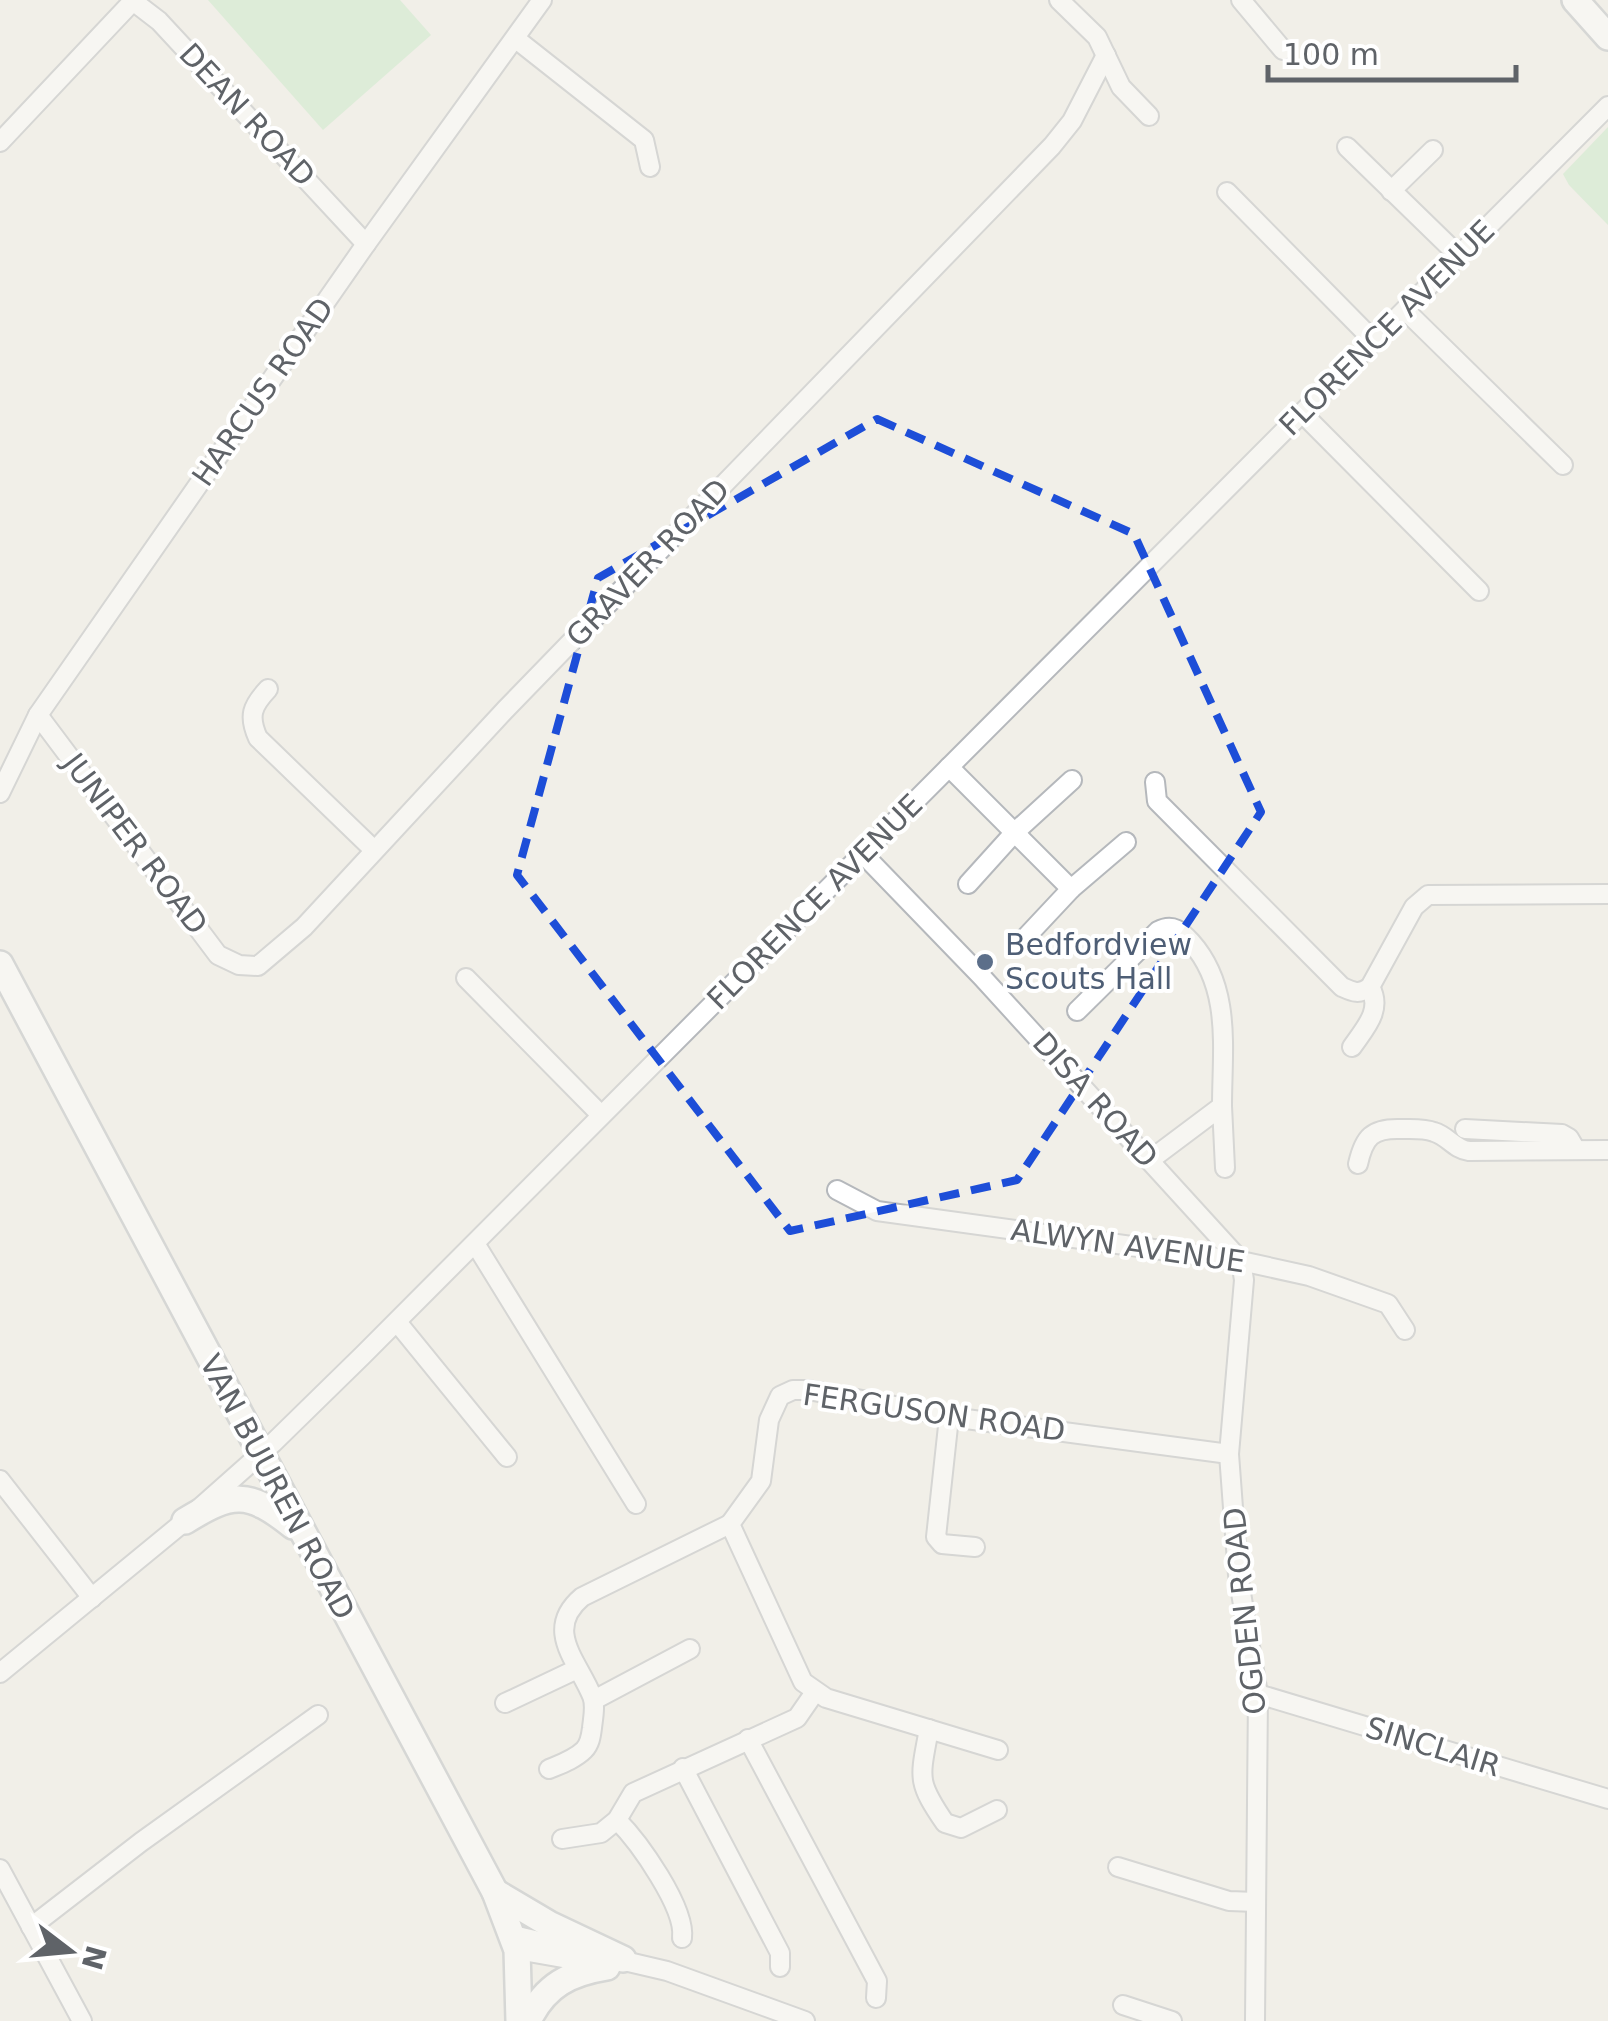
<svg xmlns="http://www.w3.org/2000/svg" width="1608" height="2021" viewBox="0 0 1608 2021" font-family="'DejaVu Sans',sans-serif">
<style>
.green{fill:#c5e8c5}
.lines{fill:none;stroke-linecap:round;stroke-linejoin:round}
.minor-casing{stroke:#b5b8bc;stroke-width:22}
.secondary-casing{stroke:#b6babf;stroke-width:30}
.minor{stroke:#fff;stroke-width:18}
.secondary{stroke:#fff;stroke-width:25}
.marked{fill:none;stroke:#1d4ed8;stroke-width:8;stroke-dasharray:20 12;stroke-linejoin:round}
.service-dot{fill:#5c6f8a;stroke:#fff;stroke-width:4}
.labels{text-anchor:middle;stroke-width:8;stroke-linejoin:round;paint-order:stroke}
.street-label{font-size:30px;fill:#5f6368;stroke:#fff}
.service-label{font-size:30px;fill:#4e5e75;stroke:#fff;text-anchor:start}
</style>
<rect width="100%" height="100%" fill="#f1efe8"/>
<g class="green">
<polygon points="208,0 400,0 431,35 323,130"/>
<polygon points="1608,127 1608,225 1569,185 1563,174"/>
</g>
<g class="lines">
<g class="minor-casing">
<g id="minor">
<polyline points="1059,0 1097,37 1121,87 1149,116"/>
<polyline points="1241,0 1283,50"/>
<polyline points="516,39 644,140 650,167"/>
<polyline points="0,142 133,1 159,21 366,244"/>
<polyline points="1347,147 1459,256"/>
<polyline points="1391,191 1433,150"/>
<polyline points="1227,192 1374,341"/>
<polyline points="1405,310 1563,465"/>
<polyline points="1302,413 1479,591"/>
<path d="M268,689C252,706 248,716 258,738L374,850"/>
<polyline points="38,715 218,955 239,965 258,966 304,927 505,710 1052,146 1072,121 1106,55"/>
<polyline points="949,767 1071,889 1126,842"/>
<path d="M1155,782L1157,801L1342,987C1353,992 1359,995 1370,987L1414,907L1428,895L1608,894"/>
<polyline points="0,793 38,715 366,244 542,0"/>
<polyline points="863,854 981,976 1241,1261"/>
<polyline points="968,884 1015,832 1072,780"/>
<polyline points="1026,937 1071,889"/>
<polyline points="466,978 601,1115"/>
<path d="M1077,1011L1158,931C1173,923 1181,931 1191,942C1232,988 1222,1049 1222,1106"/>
<path d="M1352,1047C1365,1028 1383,1010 1370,987"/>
<polyline points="1465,1129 1562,1134 1569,1138 1576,1150"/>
<polyline points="1150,1160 1222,1106 1225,1168"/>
<path d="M1358,1164C1364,1137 1372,1128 1401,1129C1412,1129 1424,1128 1434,1132C1448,1136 1454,1149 1469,1151L1608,1150"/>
<polyline points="837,1190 877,1211 1241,1261 1309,1276 1388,1304 1405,1330"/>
<polyline points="476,1245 636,1504"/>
<polyline points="1241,1261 1244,1280 1229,1454 1238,1575 1258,1694 1255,2021"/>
<polyline points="397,1322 507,1457"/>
<polyline points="949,1417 936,1537 942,1544 975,1547"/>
<polyline points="0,1480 92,1598"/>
<polyline points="0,1673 185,1521 273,1443 363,1355 1608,106"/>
<polyline points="1258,1694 1608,1799"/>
<polyline points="594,1700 690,1649"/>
<polyline points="505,1703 577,1669"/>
<path d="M929,1729C920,1778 916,1781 945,1823L961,1828L997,1810"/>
<polyline points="748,1739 877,1981 876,1998"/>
<polyline points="998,1750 826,1698 803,1682 730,1524 761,1481 769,1420 780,1396 793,1390 808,1390 966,1419 1229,1454"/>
<polyline points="683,1768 780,1953 780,1967"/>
<path d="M549,1769C561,1764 575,1759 584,1750C590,1744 591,1736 592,1728C593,1718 596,1705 592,1696C578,1661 543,1630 582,1597L730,1524"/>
<path d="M617,1820C639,1842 686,1908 682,1938"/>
<polyline points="562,1839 601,1833 617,1820 633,1793 797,1718 815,1692"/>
<polyline points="1118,1867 1229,1901 1256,1902"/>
<polyline points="0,1869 82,2021"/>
<polyline points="31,1927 141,1842 318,1715"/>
<polyline points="513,1935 667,1971 805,2021"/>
<polyline points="517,1950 574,1960"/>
<polyline points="1123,2005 1172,2021"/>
</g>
</g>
<g class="secondary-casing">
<g id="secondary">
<polyline points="1575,0 1608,37"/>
<polyline points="0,964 495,1892 517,1950 519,2021"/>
<path d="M185,1521C232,1492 248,1490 293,1526"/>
<polyline points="495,1892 549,1924 623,1959"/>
<path d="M528,2021C545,1985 570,1973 607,1967"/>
</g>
</g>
<use href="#minor" class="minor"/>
<use href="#secondary" class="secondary"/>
</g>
<path d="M0 0H1608V2021H0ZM877,419L1134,534L1261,812L1017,1180L790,1231L517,875L598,578Z" fill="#f1efe8" fill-opacity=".55" fill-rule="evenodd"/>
<path class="marked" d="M877,419L1134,534L1261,812L1017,1180L790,1231L517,875L598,578Z"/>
<circle class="service-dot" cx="985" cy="962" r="10"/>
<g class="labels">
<g class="street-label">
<text transform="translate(247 115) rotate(47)" y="10">DEAN ROAD</text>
<text transform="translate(1387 328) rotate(-45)" y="10">FLORENCE AVENUE</text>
<text transform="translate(263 392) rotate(-55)" y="10">HARCUS ROAD</text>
<text transform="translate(648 563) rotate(-46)" y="10">GRAVER ROAD</text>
<text transform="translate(135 844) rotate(53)" y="10">JUNIPER ROAD</text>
<text transform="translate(815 902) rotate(-45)" y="10">FLORENCE AVENUE</text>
<text transform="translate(1095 1100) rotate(48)" y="10">DISA ROAD</text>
<text transform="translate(1128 1246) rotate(8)" y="10">ALWYN AVENUE</text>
<text transform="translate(934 1413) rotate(8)" y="10">FERGUSON ROAD</text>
<text transform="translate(277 1487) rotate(62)" y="10">VAN BUUREN ROAD</text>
<text transform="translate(1245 1611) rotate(-96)" y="10">OGDEN ROAD</text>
<text transform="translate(1433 1747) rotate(17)" y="10">SINCLAIR</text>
</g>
<g class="service-label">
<text x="1005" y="955">Bedfordview<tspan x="1005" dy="34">Scouts Hall</tspan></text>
</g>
</g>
<g transform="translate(70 1951) rotate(106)" stroke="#ffffff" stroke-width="8" paint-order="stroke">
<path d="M0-8L18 38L0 25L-18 38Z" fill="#5f6368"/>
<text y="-15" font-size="28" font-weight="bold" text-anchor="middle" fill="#5f6368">N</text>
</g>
<path d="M1268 65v15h248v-15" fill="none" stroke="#5f6368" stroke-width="5"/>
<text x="1283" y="65" font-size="30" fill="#5f6368" stroke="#ffffff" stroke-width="8" paint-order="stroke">100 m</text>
</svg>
